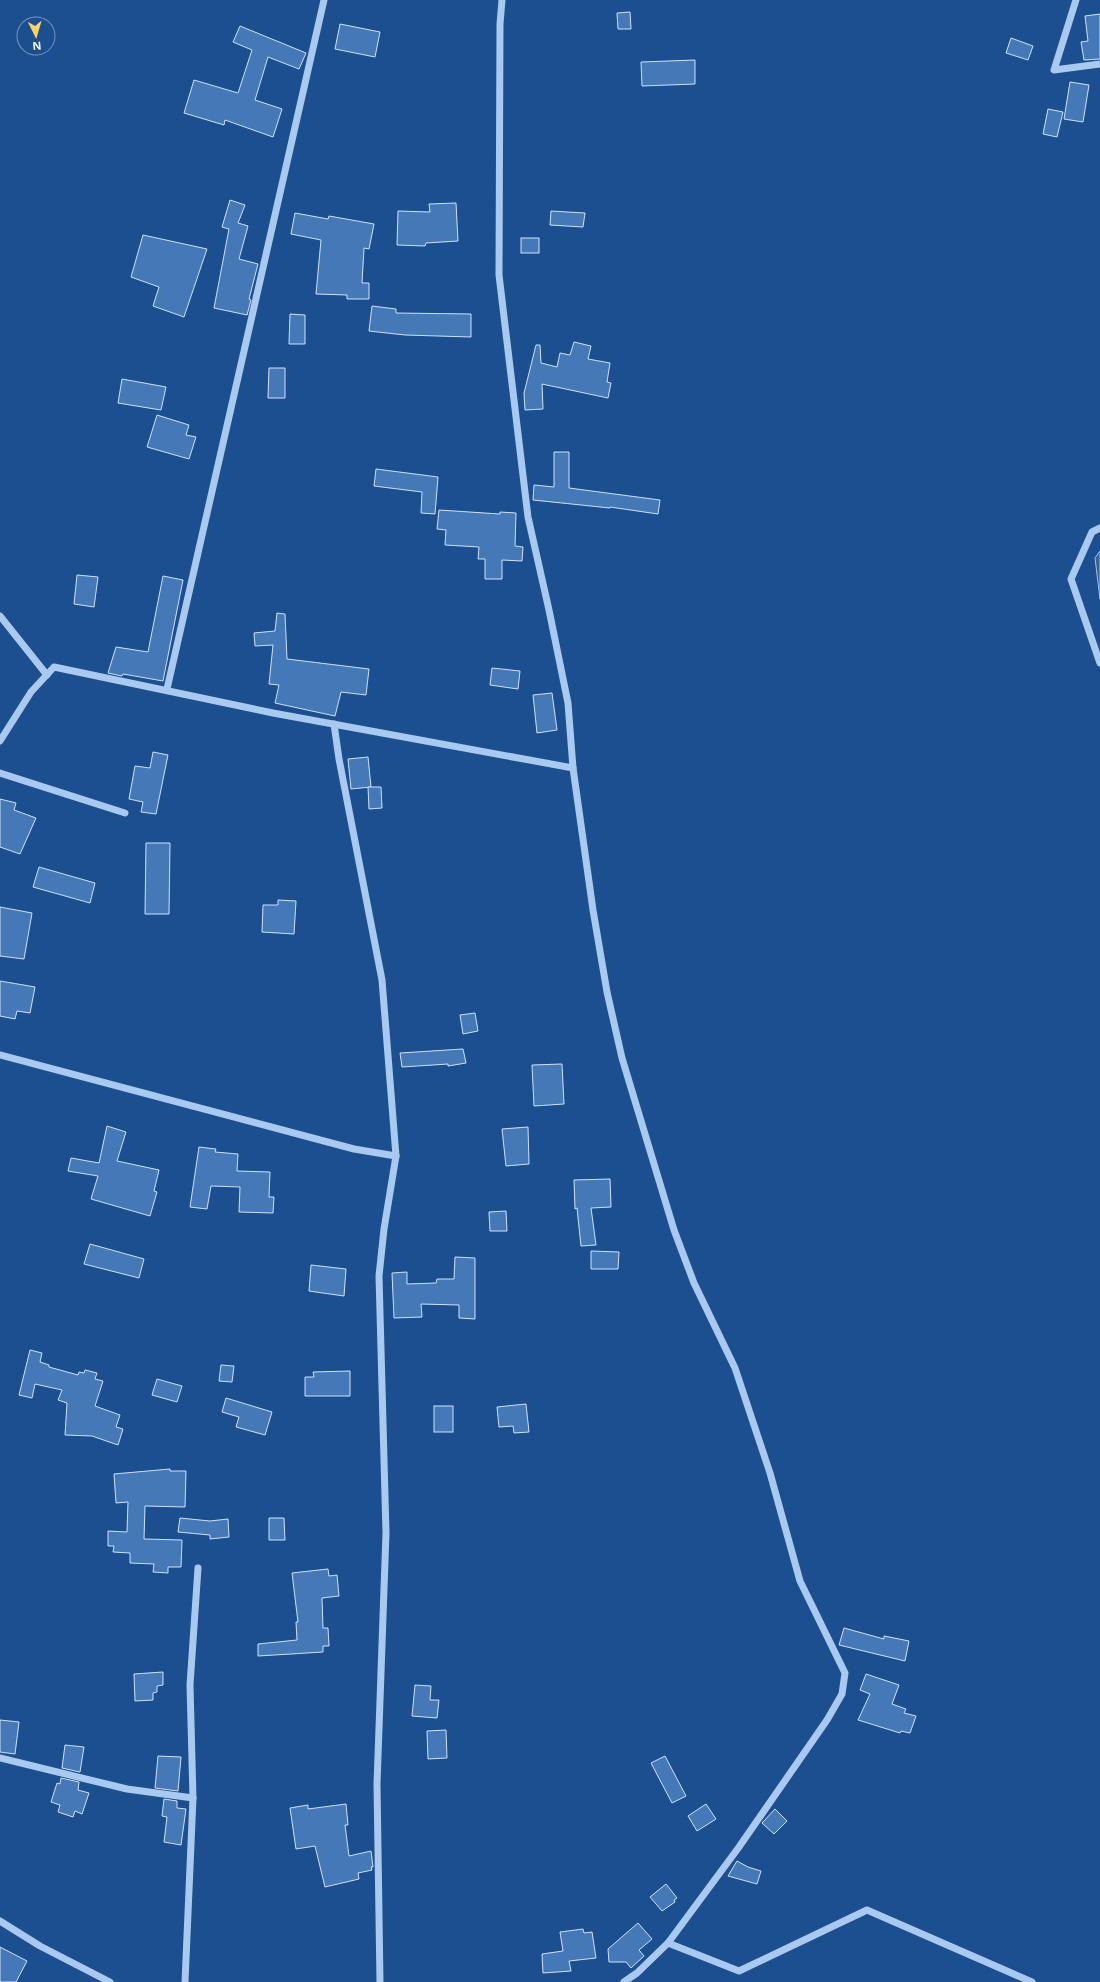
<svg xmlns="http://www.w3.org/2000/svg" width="1100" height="1982" viewBox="0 0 1100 1982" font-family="'Open Sans',sans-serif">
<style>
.water{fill:#3c6290;stroke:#9cc4f0}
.building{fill:#4478b7;stroke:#cfe3fa}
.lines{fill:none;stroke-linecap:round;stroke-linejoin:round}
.minor{stroke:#a9c9ee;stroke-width:7}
</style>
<rect width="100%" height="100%" fill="#1b4f8f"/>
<polygon class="water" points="1100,551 1100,599 1095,558"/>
<g class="building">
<polygon points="630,12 631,29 618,29 617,13"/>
<polygon points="1100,14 1100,59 1084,60 1081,42 1088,41 1085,16"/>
<polygon points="340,24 380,32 375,57 335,49"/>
<polygon points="240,26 306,53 299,69 268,57 255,100 282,109 273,137 225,120 224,125 184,113 194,80 238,93 252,50 233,42"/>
<polygon points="1011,38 1033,46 1028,60 1006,53"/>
<polygon points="695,60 695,84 642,86 641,62"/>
<polygon points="1070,82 1089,85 1083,122 1064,119"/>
<polygon points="1048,109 1063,112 1057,137 1043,134"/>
<polygon points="230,200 245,205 238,223 248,226 239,259 258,264 249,299 251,300 247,315 214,308 229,229 222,227"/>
<polygon points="456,203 458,241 426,243 425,246 397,245 398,211 430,212 429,204"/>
<polygon points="551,211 585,213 583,227 550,225"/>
<polygon points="295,213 328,219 329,216 374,224 369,249 364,248 362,283 369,283 369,299 347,299 347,295 316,294 321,240 291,234"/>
<polygon points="143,235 207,249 184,317 153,306 159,287 131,277"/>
<rect x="521" y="238" width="18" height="15"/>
<polygon points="372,306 396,309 396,313 471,314 471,337 405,335 369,331"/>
<polygon points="290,314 305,315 305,344 289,344"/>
<polygon points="574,342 591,346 588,359 610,363 607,382 611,383 608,398 542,384 543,409 525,410 524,393 536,345 540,345 541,363 557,367 560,353 570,355"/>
<polygon points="269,368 285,368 285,398 268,398"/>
<polygon points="122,379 166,387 161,410 118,403"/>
<polygon points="157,415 189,425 186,435 196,437 189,459 147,447"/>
<polygon points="554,452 569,452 569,488 660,500 658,514 610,507 610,508 533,500 534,485 554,487"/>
<polygon points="376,469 438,477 435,514 421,513 422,492 374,486"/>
<polygon points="439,510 500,514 500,512 516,513 515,546 523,547 522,561 502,560 502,579 485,579 485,559 478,559 479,547 445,545 446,530 437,529"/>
<polygon points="77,575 98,577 94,607 74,604"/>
<polygon points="163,576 183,580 163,681 123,674 122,676 108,673 116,647 148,652"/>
<polygon points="277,613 285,614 287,659 369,669 366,695 341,692 335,716 275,703 279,685 269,684 273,645 255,646 254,633 275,631"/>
<polygon points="492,668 520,671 518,689 490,685"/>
<polygon points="552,693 557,730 537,733 533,695"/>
<polygon points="153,752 168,755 156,814 141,812 143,802 129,799 135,766 150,768"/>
<polygon points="368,757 371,787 351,789 348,759"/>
<polygon points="368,787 381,787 382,808 369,809"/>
<polygon points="0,799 16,803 14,810 36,818 20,854 0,847"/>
<polygon points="146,843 170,843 169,914 145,914"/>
<polygon points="39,867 95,883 90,903 33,887"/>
<polygon points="278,900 296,901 294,934 262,932 263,905 278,905"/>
<polygon points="0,907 32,913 24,959 0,956"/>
<polygon points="0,981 35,987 30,1013 17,1011 15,1019 0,1016"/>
<polygon points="475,1013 478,1031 463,1034 460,1015"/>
<polygon points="463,1049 466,1063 448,1066 448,1064 402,1067 400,1053"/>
<polygon points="562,1064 564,1104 534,1106 532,1065"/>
<polygon points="107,1126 126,1132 117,1161 159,1170 154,1191 157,1192 150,1216 91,1199 98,1176 68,1171 71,1158 99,1163"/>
<polygon points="528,1127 529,1164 506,1166 502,1129"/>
<polygon points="199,1147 216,1149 215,1152 238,1154 237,1171 270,1172 269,1197 274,1197 273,1213 239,1212 240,1187 211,1186 207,1209 190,1207"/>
<polygon points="610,1179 611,1207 591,1208 596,1245 581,1246 577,1208 575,1209 574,1180"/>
<polygon points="506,1211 507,1231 490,1231 489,1212"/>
<polygon points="90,1244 144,1259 139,1278 84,1264"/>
<polygon points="591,1251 619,1252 618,1269 591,1269"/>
<polygon points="455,1257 475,1258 475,1319 459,1318 459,1305 421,1304 422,1317 394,1318 392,1273 407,1272 407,1284 436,1283 437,1279 454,1279"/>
<polygon points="311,1265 346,1269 344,1296 309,1291"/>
<polygon points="30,1350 42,1353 40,1362 49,1365 49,1367 78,1375 79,1372 84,1373 85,1370 97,1373 95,1379 103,1381 95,1406 120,1415 116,1427 123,1429 118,1445 92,1436 65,1435 67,1403 58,1400 62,1390 35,1384 32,1398 19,1395"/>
<polygon points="221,1365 234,1366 232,1382 219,1381"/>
<polygon points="350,1371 350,1396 305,1396 305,1377 314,1377 313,1372"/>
<polygon points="157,1379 182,1386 177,1402 152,1395"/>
<polygon points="226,1398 272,1412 265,1435 236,1427 239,1417 222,1412"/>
<polygon points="526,1404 529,1432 514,1433 513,1426 499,1427 497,1407"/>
<rect x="434" y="1406" width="19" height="26"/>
<polygon points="170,1469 170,1471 186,1471 185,1507 145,1506 144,1539 182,1540 181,1567 168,1567 168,1573 153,1572 154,1564 130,1563 130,1553 113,1552 114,1546 108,1546 108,1531 127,1532 128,1502 116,1503 114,1474"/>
<polygon points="180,1518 210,1521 228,1519 229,1537 210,1539 210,1535 178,1532"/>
<polygon points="269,1518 284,1518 285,1540 269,1540"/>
<polygon points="328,1569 329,1576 337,1575 339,1596 322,1598 323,1628 328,1628 329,1646 323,1646 323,1652 258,1656 258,1644 297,1640 296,1622 298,1622 292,1573"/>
<polygon points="844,1628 884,1639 884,1636 909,1641 905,1661 839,1645"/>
<polygon points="163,1672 163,1685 157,1686 157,1692 153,1693 153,1700 135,1701 134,1674"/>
<polygon points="866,1674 899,1685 892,1704 906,1709 904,1713 916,1716 910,1733 901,1731 900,1733 858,1720 870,1694 860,1690"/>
<polygon points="415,1685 431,1686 430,1700 439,1700 437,1718 412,1716"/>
<polygon points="0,1720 19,1722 15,1754 0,1752"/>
<polygon points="446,1730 447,1758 428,1759 427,1731"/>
<polygon points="65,1745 84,1747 80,1772 62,1768"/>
<polygon points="158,1756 181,1757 178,1791 155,1788"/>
<polygon points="665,1756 686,1796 672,1803 651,1763"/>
<polygon points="61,1778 79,1782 78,1790 89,1793 82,1814 75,1811 73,1817 58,1812 60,1805 51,1802 57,1783 60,1784"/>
<polygon points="164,1799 177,1801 177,1808 186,1809 181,1845 164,1842 167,1817 162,1816"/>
<polygon points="346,1804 348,1825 345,1825 349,1856 371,1851 373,1867 371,1867 372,1870 358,1873 359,1879 325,1887 315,1846 296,1849 290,1808 308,1805 308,1809"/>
<polygon points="706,1804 716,1819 697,1831 688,1816"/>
<polygon points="775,1809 787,1821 774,1834 762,1823"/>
<polygon points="737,1861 748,1867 761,1871 757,1884 728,1876"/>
<polygon points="666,1884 677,1898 674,1900 675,1902 662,1911 650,1897"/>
<polygon points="638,1923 652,1939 639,1950 644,1956 631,1968 626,1962 609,1962 608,1949"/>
<polygon points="583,1929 584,1933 592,1932 596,1958 569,1961 571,1971 543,1973 542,1954 563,1951 560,1932"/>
<polygon points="0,1947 27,1961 16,1982 0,1982"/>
</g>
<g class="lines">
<g class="minor">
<polyline points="502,0 500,24 499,275 528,517 549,610 568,703 573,768 593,910 607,992 622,1058 674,1230 694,1283 735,1368 770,1473 800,1581 845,1673 842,1694 827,1720 739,1847 668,1943 637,1973 624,1982"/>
<polyline points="1076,0 1054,70 1100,64"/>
<polyline points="1100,528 1092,532 1071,579 1100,663"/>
<polyline points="0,616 47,675"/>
<polyline points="167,689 324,0"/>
<polyline points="334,724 339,759 382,980 396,1156"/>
<polyline points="0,741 31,692 54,667 273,713 573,768"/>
<polyline points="0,773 125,813"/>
<polyline points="0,1055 354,1149 396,1156 384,1229 379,1276 386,1533 377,1784 380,1982"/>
<polyline points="0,1758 127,1789 193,1798"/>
<polyline points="0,1921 40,1946 110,1982"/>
<polyline points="668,1943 739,1971 867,1910 1032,1982"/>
<polyline points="185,1982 193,1798 190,1685 198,1568"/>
</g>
</g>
<g transform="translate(36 36) rotate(175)"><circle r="19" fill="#1b4f8f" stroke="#7695bc"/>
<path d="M0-3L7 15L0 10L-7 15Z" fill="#ffd166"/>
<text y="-6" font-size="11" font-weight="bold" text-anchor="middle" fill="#ffffff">N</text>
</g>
</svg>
